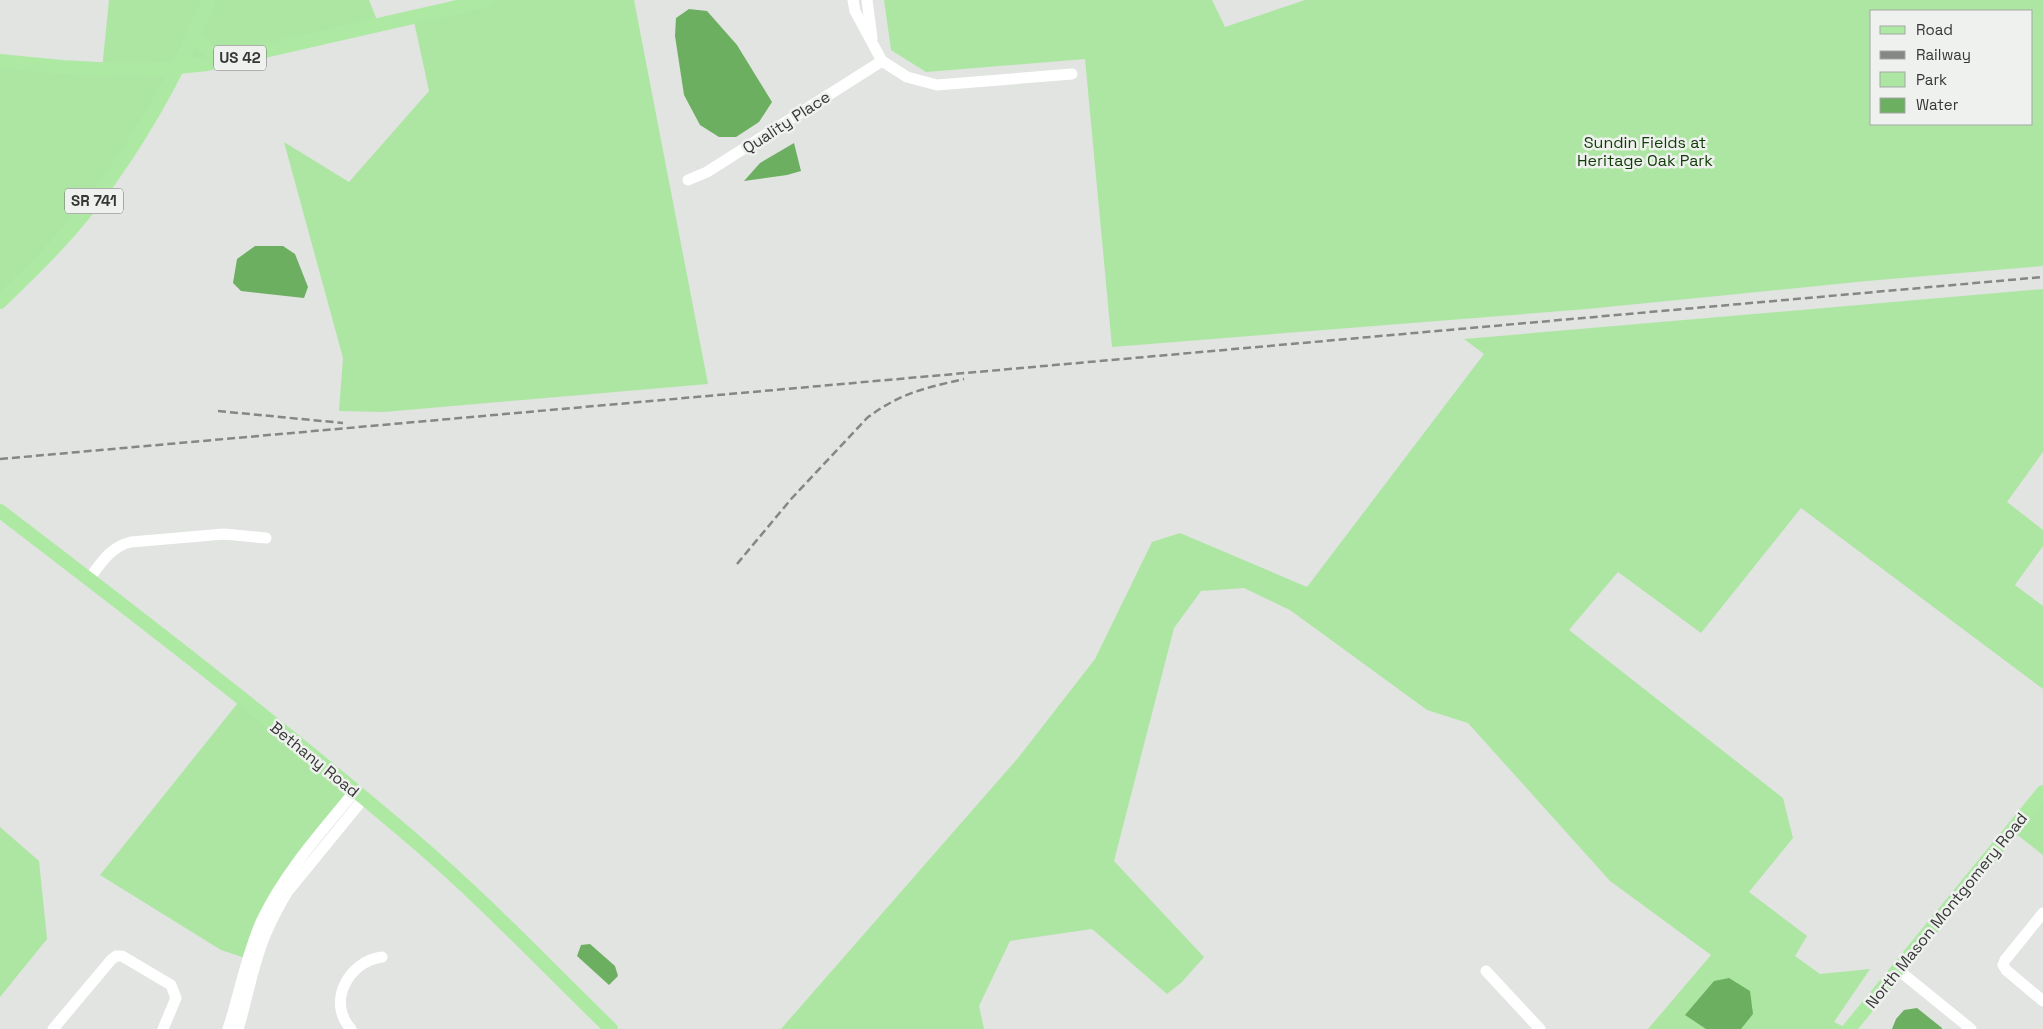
<svg xmlns="http://www.w3.org/2000/svg" width="2043" height="1029" viewBox="0 0 2043 1029" font-family="'Space Grotesk',sans-serif">
<style>
.green{fill:#ade6a3;fill-rule:evenodd}
.water{fill:#6daf61}
.lines{fill:none;stroke-linecap:round;stroke-linejoin:round}
.minor{stroke:#fff;stroke-width:11}
.major{stroke:#aee9a4;stroke-width:14}
.rail{stroke:#858784;stroke-width:2.5;stroke-dasharray:8 4;stroke-linecap:butt}
.labels{text-anchor:middle;stroke-width:5;stroke-linejoin:round;paint-order:stroke}
.shield{fill:#eef1ed;stroke:#6d6f6d;stroke-width:1}
.shield-label{font-size:15px;font-weight:bold;fill:#363736}
.street-label{font-size:16px;fill:#363736;stroke:#eef1ed}
.park-label{font-size:16px;fill:#103d07;stroke:#eef1ed}
</style>
<rect width="100%" height="100%" fill="#e1e4e0"/>
<g class="green">
<polygon points="109,0 369,0 379,25 178,68 84,214 0,302 0,60 102,69"/>
<polygon points="488,0 634,0 708,384 384,412 339,411 343,358 284,142 349,182 429,91 413,17"/>
<path d="M884,0H1212L1225,27L1305,0H2043V266L1867,281L1587,309L1112,347L1085,59L926,72L891,50ZM1872,11H2032V124H1872Z"/>
<polygon points="2043,289 2043,452 2007,502 2043,530 2043,546 2015,585 2043,606 2043,689 1801,508 1701,633 1618,572 1569,630 1783,798 1793,838 1749,892 1807,936 1795,956 1820,974 1870,969 1834,1022 1849,1029 1648,1029 1711,955 1610,881 1468,723 1427,710 1290,610 1244,588 1201,591 1174,628 1114,861 1204,957 1182,982 1167,994 1092,929 1010,941 979,1006 984,1029 781,1029 1018,758 1095,659 1152,542 1180,533 1307,587 1484,354 1464,339"/>
<polygon points="241,699 355,791 313,842 248,959 221,950 100,875"/>
<polygon points="2043,792 2043,855 2011,830"/>
<polygon points="0,827 39,861 47,939 0,997"/>
</g>
<g class="water">
<polygon points="689,9 707,11 737,45 772,102 759,122 736,137 719,137 700,125 684,95 675,36 676,18"/>
<polygon points="794,143 801,171 787,175 744,181 760,163"/>
<polygon points="255,246 283,246 295,254 308,287 304,298 241,291 233,283 237,259"/>
<polygon points="590,944 615,966 618,976 609,985 577,956 581,945"/>
<polygon points="1729,978 1750,991 1753,1014 1741,1029 1706,1029 1685,1015 1714,981"/>
<polygon points="1917,1008 1942,1028 1942,1029 1892,1029 1896,1019 1904,1010"/>
</g>
<g class="lines">
<g class="minor">
<polyline points="853,0 855,11 882,61 907,77 937,85 1072,74"/>
<polyline points="867,0 872,38"/>
<polyline points="688,180 707,172 882,61"/>
<path d="M89,579C101,563 110,547 131,542L224,534L266,538"/>
<polyline points="2043,913 2005,960 2003,965 2006,970 2043,1001"/>
<polyline points="1897,969 1971,1029"/>
<polyline points="1486,971 1540,1029"/>
<polyline points="53,1029 111,960 116,956 122,956 171,985 176,998 163,1029"/>
<path d="M228,1029C240,993 246,955 262,920C285,872 321,832 355,791"/>
<path d="M238,1029C245,1007 249,984 256,962C263,936 274,914 288,891L364,798"/>
<path d="M351,1029C326,1002 349,961 382,957"/>
</g>
<g class="major">
<path d="M195,32C205,51 211,54 233,57"/>
<polyline points="0,61 62,67 115,70 149,70 207,64 488,0"/>
<path d="M0,302C32,271 64,240 91,205C140,142 178,73 209,0"/>
<path d="M0,511C140,618 282,727 416,842C484,900 546,966 611,1029"/>
<polyline points="1849,1029 2043,792"/>
</g>
<g class="rail">
<polyline points="218,411 343,423"/>
<polyline points="0,459 2043,277"/>
<path d="M737,564L792,498L867,418C900,393 925,388 964,379"/>
</g>
</g>
<g class="labels">
<g class="shield">
<rect x="214" y="45.5" width="52" height="25" rx="4"/>
<rect x="65" y="188.5" width="58" height="25" rx="4"/>
</g>
<g class="shield-label">
<text x="240" y="63">US 42</text>
<text x="94" y="206">SR 741</text>
</g>
<g class="street-label">
<text transform="translate(786 122) rotate(-33)" y="6">Quality Place</text>
<text transform="translate(315 759) rotate(39)" y="6">Bethany Road</text>
<text transform="translate(1946 910) rotate(-51)" y="6">North Mason Montgomery Road</text>
</g>
<g class="park-label">
<text x="1645" y="148">Sundin Fields at<tspan x="1645" dy="18">Heritage Oak Park</tspan></text>
</g>
</g>
<rect x="1870" y="10" width="162" height="115" fill="#eef1ed" stroke="#a4a7a4"/>
<rect x="1880" y="26" width="25" height="8" fill="#aee9a4" stroke="#a4a7a4"/>
<text x="1916" y="35" font-size="15" fill="#363736">Road</text>
<rect x="1880" y="51" width="25" height="8" fill="#858784" stroke="#a4a7a4"/>
<text x="1916" y="60" font-size="15" fill="#363736">Railway</text>
<rect x="1880" y="72" width="25" height="15" fill="#ade6a3" stroke="#a4a7a4"/>
<text x="1916" y="85" font-size="15" fill="#363736">Park</text>
<rect x="1880" y="98" width="25" height="15" fill="#6daf61" stroke="#a4a7a4"/>
<text x="1916" y="110" font-size="15" fill="#363736">Water</text>
</svg>
